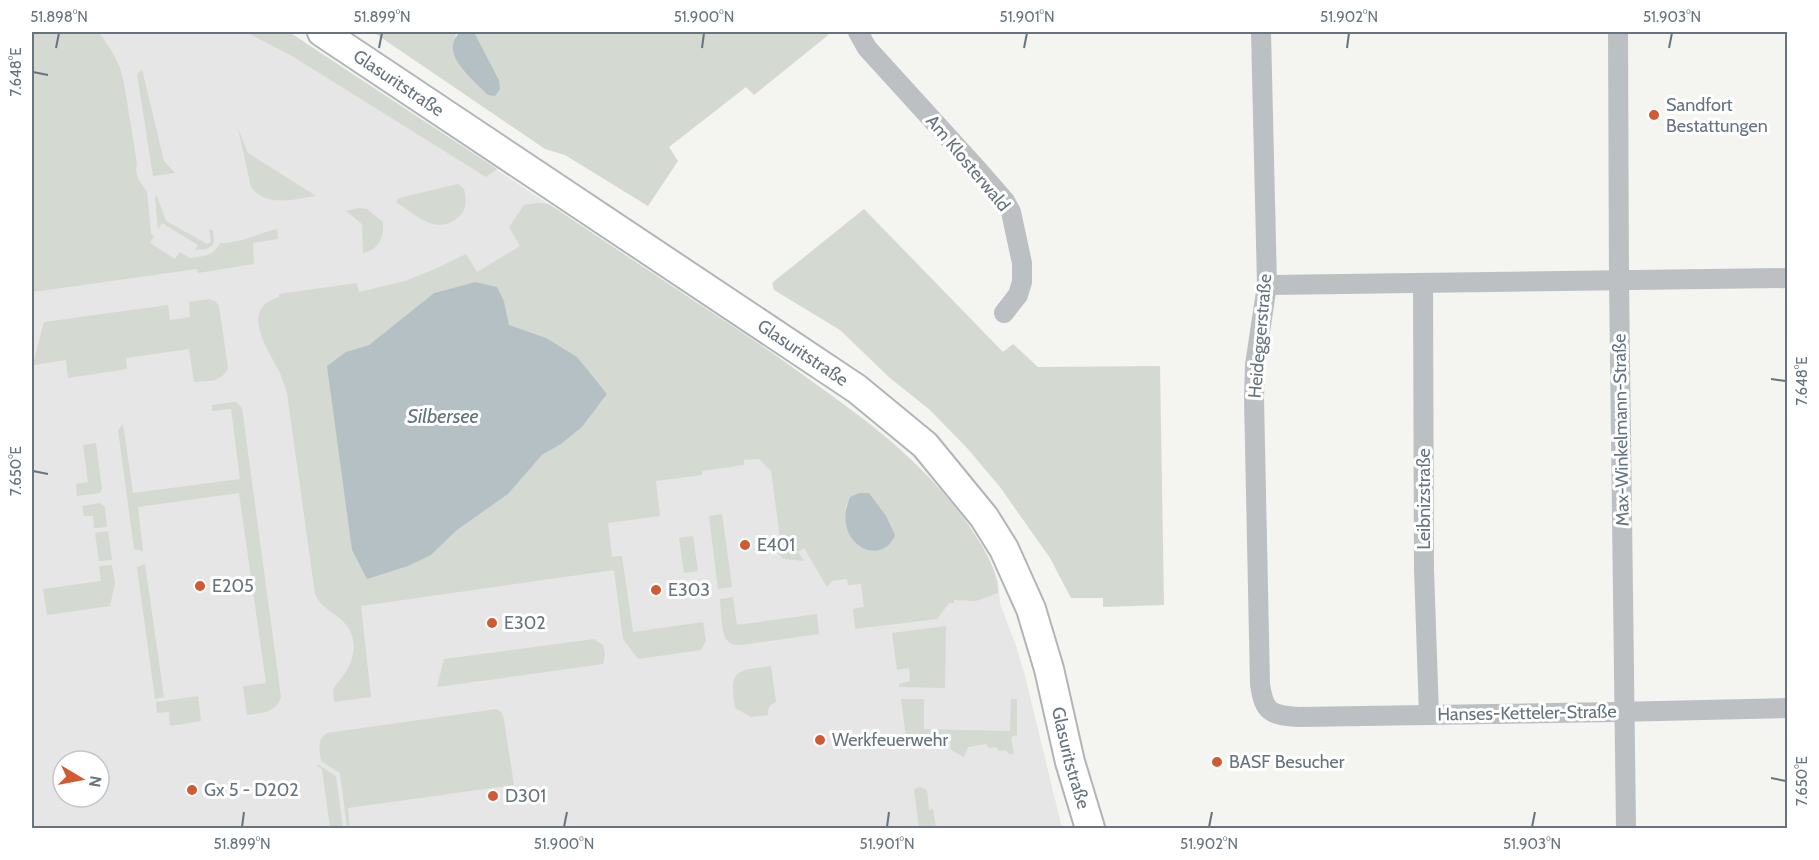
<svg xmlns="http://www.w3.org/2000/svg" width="1819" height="860" viewBox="0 0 1819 860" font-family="Cabin,sans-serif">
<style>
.built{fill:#e5e6e5;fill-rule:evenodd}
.green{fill:#d4d9d1;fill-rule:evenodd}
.water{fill:#b5c0c4}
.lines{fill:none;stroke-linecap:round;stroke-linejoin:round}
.secondary-casing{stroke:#b1b5b9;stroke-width:32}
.street{stroke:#bcc0c3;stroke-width:20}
.secondary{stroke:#fff;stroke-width:28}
.ticks{fill:none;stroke:#66747f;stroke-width:2}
.poi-dot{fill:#d25a33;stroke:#fff;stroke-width:2}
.labels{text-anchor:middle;stroke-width:6;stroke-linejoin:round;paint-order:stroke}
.street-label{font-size:18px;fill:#66747f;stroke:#fff}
.poi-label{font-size:18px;fill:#66747f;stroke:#fff;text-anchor:start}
.water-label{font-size:20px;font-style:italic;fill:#62757c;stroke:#fff}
.neatline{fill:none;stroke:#66747f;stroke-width:2}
.ticks-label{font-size:15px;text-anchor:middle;fill:#66747f}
</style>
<rect width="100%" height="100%" fill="#f4f4f1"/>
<path class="built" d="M32,32H289L773,353L867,421L897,446L929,477L955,507L976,537L994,570L998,581L1000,603L1016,646L1025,676L1062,828H32ZM63,761H99V797H63Z"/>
<g class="green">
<path d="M32,32H99L114,55L120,68L124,83L137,164L136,169L138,179L147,192L151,234L154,236L150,243L175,259L180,252L190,258C202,257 214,256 220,243C241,244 257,233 277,229L278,239L253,243L254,264L198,273L197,269L33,292Z"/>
<polygon points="246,32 289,32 497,169 486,177 292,56"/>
<polygon points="373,32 460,32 455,36 499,80 474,32 832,32 754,95 746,87 669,147 678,161 648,206 565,155 545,149"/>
<polygon points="142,69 164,161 175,173 153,176 137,74"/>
<path d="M238,128L248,153L316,196C295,199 266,208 251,187Z"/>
<path d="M458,184L464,189C467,201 467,211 456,219C435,235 415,214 396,202L399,198Z"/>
<polygon points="157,196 166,221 207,244 211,242 209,229 213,231 214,241 212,246 206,249 195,250 198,245 162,223 158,229 155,197"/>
<path d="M537,203L549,204C598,237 648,270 697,303C739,330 780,358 821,388C879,430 928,468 970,527C983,547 998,569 998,593L976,601L954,600V603H949L937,619L855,629L853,609L864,607L861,584L848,585L847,579L832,581L827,587L804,548L798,552L804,561L783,559L776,551L781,545L771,471L759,459L744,460V465L702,471V475L656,481L660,516L608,523L612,557L622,556L633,632L703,622L706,641L701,650L638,659L623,639L614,570L361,606L371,697L334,702C334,699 333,696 333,692C333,688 337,684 340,680C350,667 357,653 352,636C346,615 322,612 315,594L287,393C285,386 282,378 279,371C267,347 239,309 279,297V294L357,283L359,292L405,281L435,269L466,254L477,272L520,246L509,227L524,205ZM475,282L496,287L504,301L509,325L522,331L607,394L582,427L561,444L542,455L508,494L457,530L431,555L346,352L369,345L434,293ZM859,493L894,535L892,542L881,549L845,508L850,497Z"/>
<path d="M359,208L367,209L383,222C384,237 379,250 363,253L362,224L346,211Z"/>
<polygon points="864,209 1003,352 1013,344 1038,367 1160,366 1164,605 1103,607 1103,598 1071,598 1050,558 1000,487 967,448 930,410 890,378 840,330 774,290 772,283"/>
<path d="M209,299L215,301L219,306L228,368C222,382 208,381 194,382L189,349L126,358L127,369L68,378L66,360L34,365V360L44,322L168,305L170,320L190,317L189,302Z"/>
<path d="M232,402H236L242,408L281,697C276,713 262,713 247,715L243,686L266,683L239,493L138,507L143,551L134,549L118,430L123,424L133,493L240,479L231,409L212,411V405Z"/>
<polygon points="96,443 102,489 100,493 77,496 76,484 88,482 83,445"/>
<polygon points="100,503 105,507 107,527 94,528 93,516 84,516 82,506"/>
<polygon points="722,514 732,587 718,589 709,516"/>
<polygon points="108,531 112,560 99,561 95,533"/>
<polygon points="693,536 698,571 684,573 679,538"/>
<polygon points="145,564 164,697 155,699 137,567"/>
<polygon points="112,565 115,583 110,606 47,615 43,589 101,581 99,566"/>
<path d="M733,597L737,625L817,614L819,634L741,645C736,645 730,645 727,640C721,634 721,609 720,599Z"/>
<polygon points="946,626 945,688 899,687 899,684 910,681 909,668 897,670 892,633"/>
<polygon points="594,639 603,645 605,655 603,664 437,687 444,659"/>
<path d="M771,666L776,702C770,705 767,708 768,715L751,717L735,708C729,669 735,671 771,666Z"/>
<polygon points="198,696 201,721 170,726 169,712 157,713 156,702"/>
<polygon points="901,699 924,699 924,729 1010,731 1011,699 1017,699 1017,735 1011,737 1014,754 1009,754 1006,750 999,751 996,747 989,748 986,744 968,747 964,757 951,750 950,739 907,744"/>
<path d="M497,709L502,713L504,720L514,785L348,808L350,828H347L340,773L321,761C320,750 316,740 327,733Z"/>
<polygon points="317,764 336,776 343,828 330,828 322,769 317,766"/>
<polygon points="920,787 927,790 929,810 933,809 936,828 919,828 914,789"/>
</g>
<g class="water">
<path d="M460,32H474L499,80L500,89L495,96L488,95C473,79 438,54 460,32Z"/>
<polygon points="475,282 497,287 504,301 509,325 546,338 577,357 607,394 582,427 561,444 542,455 508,494 457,530 431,555 408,566 367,579 352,550 327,366 346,352 369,345 434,293"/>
<path d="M859,493H869L886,516L895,535C882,569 830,544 850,497Z"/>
</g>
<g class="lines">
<g class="secondary-casing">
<g id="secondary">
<path id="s1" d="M322,32L857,389L925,445L984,517L1004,549L1031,609L1049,669L1070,762L1090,828"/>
</g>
</g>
<g class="street">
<polyline points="858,32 867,48 978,170 1005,201 1011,212 1022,263 1022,282 1018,295 1004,313"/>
<path d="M1261,32L1267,285L1255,365L1254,398L1260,684C1264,712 1270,715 1298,717L1615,712L1788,708"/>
<polyline points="1618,32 1619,281 1626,828"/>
<polyline points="1423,283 1424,569 1429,715"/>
<polyline points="1267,285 1788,278"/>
</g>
<use href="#secondary" class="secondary"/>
</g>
<path class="ticks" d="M56,48L59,33M379,48L382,33M702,48L704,33M1024,48L1027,33M1347,48L1349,33M1669,48L1672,33M33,72L48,75M1771,379L1786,381M33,471L48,474M1771,778L1786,781M242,827L244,812M564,827L567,812M887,827L889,812M1209,827L1212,812M1532,827L1535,812"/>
<g class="poi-dot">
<circle cx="1654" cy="115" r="6"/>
<circle cx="745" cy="545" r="6"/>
<circle cx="200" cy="586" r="6"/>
<circle cx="656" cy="590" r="6"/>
<circle cx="492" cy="623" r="6"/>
<circle cx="820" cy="740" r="6"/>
<circle cx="1217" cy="762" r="6"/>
<circle cx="192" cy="790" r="6"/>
<circle cx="493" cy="796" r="6"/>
</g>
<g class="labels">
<g class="street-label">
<text dy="6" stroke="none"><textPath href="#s1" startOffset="92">Glasuritstraße</textPath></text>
<text transform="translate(968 163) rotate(50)" y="6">Am Klosterwald</text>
<text transform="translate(1260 336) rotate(-85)" y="6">Heideggerstraße</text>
<text dy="6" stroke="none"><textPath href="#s1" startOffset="578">Glasuritstraße</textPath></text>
<text transform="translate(1621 430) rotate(-91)" y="6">Max-Winkelmann-Straße</text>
<text transform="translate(1424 499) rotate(-90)" y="6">Leibnizstraße</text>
<text transform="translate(1527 713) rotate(-1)" y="6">Hanses-Ketteler-Straße</text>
<text dy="6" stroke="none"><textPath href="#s1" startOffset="1082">Glasuritstraße</textPath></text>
</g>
<g class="poi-label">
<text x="1666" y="111">Sandfort<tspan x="1666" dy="21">Bestattungen</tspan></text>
<text x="757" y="551">E401</text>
<text x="212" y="592">E205</text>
<text x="668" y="596">E303</text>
<text x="504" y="629">E302</text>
<text x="832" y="746">Werkfeuerwehr</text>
<text x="1229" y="768">BASF Besucher</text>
<text x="204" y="796">Gx 5 - D202</text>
<text x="505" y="802">D301</text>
</g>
<g class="water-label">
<text x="443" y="423">Silbersee</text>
</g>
</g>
<rect width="1819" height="860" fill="none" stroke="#ffffff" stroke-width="66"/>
<g transform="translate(81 779) rotate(100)"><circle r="28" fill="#ffffff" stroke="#c2c7cc" stroke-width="1.5"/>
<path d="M0-4.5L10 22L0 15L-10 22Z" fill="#d25a33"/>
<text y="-9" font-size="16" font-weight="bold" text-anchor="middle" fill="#66747f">N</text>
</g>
<rect x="33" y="33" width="1753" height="794" class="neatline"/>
<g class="ticks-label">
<text x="59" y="22">51.898°N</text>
<text x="382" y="22">51.899°N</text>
<text x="704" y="22">51.900°N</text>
<text x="1027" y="22">51.901°N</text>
<text x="1349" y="22">51.902°N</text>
<text x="1672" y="22">51.903°N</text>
<text transform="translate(16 72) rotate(-90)" y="5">7.648°E</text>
<text transform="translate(1802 381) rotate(-90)" y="5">7.648°E</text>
<text transform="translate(16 471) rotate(-90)" y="5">7.650°E</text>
<text transform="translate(1802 781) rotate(-90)" y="5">7.650°E</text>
<text x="242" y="849">51.899°N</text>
<text x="564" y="849">51.900°N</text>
<text x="887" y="849">51.901°N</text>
<text x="1209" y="849">51.902°N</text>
<text x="1532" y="849">51.903°N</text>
</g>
</svg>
